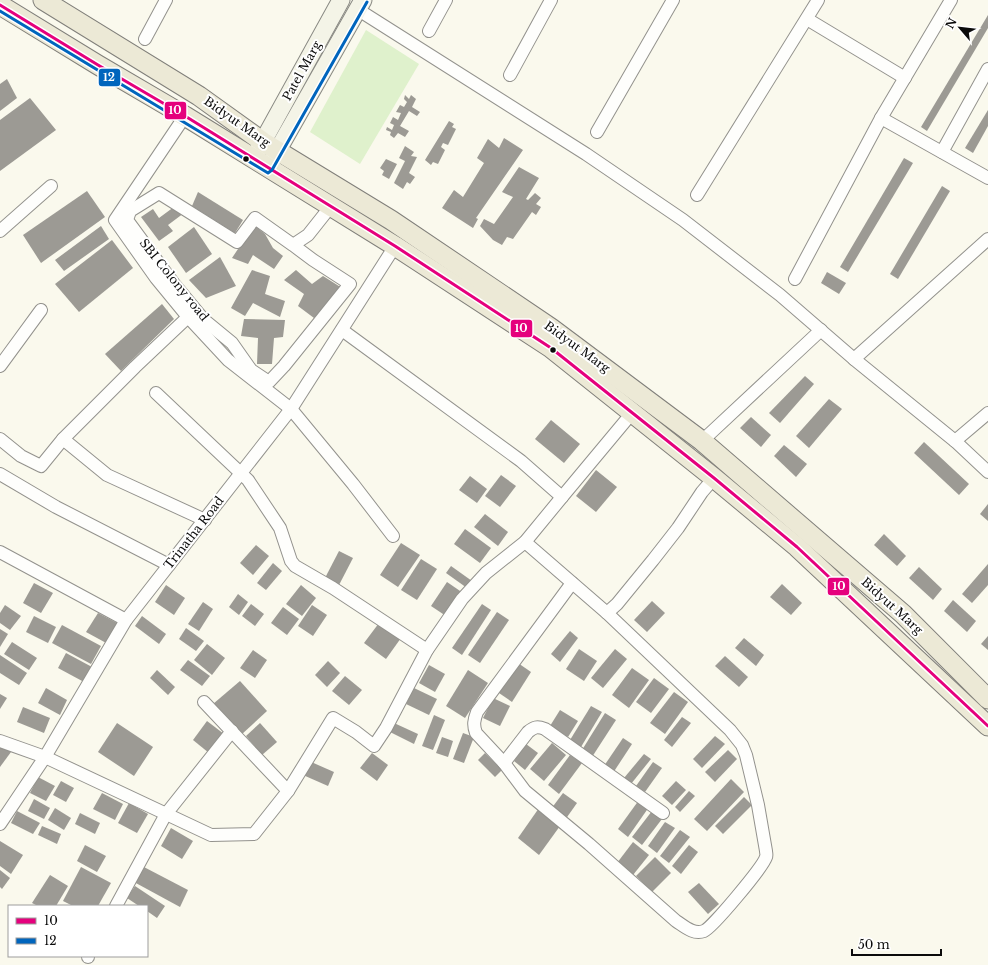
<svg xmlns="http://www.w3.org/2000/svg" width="988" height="965" viewBox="0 0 988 965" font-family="'Libre Baskerville',serif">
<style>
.green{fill:#dff1cc}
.building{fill:#9c9a94}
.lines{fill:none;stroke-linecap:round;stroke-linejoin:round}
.street-casing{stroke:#93928d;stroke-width:14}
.secondary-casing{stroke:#898983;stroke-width:19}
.primary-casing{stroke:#807f7a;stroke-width:21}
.street{stroke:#fefefc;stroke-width:12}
.secondary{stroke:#f4f4e7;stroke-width:17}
.primary{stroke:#ece9d6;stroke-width:19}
.bus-1-casing{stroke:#fff;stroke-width:6}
.bus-2-casing{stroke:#fff;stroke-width:6}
.bus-1{stroke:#e5007d;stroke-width:3}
.bus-2{stroke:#0065bd;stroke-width:3}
.bus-dot{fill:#0b0b0b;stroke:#fff;stroke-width:1.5}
.labels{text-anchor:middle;stroke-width:4;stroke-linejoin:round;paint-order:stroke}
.street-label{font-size:12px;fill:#0b0b0b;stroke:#fff}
.line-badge{stroke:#fff;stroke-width:1.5}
.badge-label{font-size:11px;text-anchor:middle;font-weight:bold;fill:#fff}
</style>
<rect width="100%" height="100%" fill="#faf9ed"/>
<polygon class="green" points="366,30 419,64 360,164 310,132"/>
<g class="building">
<polygon points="988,15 988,28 927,131 921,127"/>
<polygon points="7,79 17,98 0,111 0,84"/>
<polygon points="405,95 409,99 411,95 416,99 412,107 420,112 417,116 409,111 400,126 409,131 405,137 398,133 394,138 390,135 391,132 386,130 387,127 392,130 394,125 390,123 393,117 398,120 401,113 396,112 400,105 404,107 407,102 404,99"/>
<polygon points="30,98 56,130 0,171 0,120"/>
<polygon points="988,110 988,126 973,153 965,148"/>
<polygon points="449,121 454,124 452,127 456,129 448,145 443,143 441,147 445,150 438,164 433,162 431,165 425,160"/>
<polygon points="504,138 523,150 476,218 478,219 473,228 442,208 454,190 463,197 484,163 477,158 488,139 499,148"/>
<polygon points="405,146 414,152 411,156 417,157 409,173 415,177 410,184 407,182 403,189 394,183 405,161 399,158"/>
<polygon points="904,158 913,163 848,272 840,267"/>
<polygon points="386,159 397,164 389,179 382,175 384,171 380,168"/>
<polygon points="519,167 539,178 526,199 528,200 535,193 541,198 536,204 541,207 536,215 532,212 513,239 507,237 502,245 493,240 480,226 484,219 494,224 513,197 502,192"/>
<polygon points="942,186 950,191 898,279 890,274"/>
<polygon points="87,191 105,217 41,263 23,235"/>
<polygon points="198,192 243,220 235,233 192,206"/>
<polygon points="182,201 188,210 168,225 173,231 159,241 141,217 153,209 159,218"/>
<polygon points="254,225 265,234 273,248 283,256 274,269 253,255 248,264 232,258"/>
<polygon points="101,226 109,239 64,271 55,260"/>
<polygon points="194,227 212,254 186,273 168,247"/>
<polygon points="112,240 133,268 79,312 55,284"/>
<polygon points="220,257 236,286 206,298 189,280"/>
<polygon points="252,270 270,276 265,294 285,301 280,317 253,303 245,316 231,308"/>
<polygon points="296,270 312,284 323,276 342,288 314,318 298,306 304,294 284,280"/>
<polygon points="827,272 846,283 839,294 821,283"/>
<polygon points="162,304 174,319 121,371 105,354"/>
<polygon points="244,319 285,320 283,337 274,338 272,364 257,364 258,338 241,336"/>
<polygon points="805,376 814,384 780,423 769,413"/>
<polygon points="829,399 842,409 809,448 796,436"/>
<polygon points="751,417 771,435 761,447 740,428"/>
<polygon points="551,420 580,444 564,463 535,439"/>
<polygon points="924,442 969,484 959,495 914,453"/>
<polygon points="784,445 807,464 796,477 774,456"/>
<polygon points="596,470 617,487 596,512 576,496"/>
<polygon points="501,475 516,486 500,507 485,496"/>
<polygon points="470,476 487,489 477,503 459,490"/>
<polygon points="988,504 988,521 980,514"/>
<polygon points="485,514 508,532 498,546 474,527"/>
<polygon points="465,529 491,548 480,563 454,544"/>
<polygon points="884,534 906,556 897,566 874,545"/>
<polygon points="401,543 420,555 398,587 380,575"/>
<polygon points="256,545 269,556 253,575 240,563"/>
<polygon points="339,551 353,558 339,585 325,578"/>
<polygon points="421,559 437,569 417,600 401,590"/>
<polygon points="273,563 282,571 266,590 257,583"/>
<polygon points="988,564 988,585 972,603 962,594"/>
<polygon points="451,566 472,581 467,588 446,573"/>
<polygon points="919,567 942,589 933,600 909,578"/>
<polygon points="447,582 463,593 446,616 431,606"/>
<polygon points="34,583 53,593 41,613 23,603"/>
<polygon points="782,584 802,603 791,615 770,597"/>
<polygon points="166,585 185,598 174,615 155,602"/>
<polygon points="301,585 316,598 302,616 286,604"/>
<polygon points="238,594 248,602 239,615 229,607"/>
<polygon points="953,600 976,621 967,632 944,611"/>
<polygon points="652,601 665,613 647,632 634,620"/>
<polygon points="203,602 213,609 199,631 188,624"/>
<polygon points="251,604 264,614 255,626 242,616"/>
<polygon points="482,604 491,610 462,655 452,648"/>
<polygon points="5,605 21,616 10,630 0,623 0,613"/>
<polygon points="312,605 327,615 313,636 298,626"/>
<polygon points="283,607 299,619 287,635 271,623"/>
<polygon points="497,612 509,620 480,663 468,655"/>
<polygon points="98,613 119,624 108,644 86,632"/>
<polygon points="34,616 56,627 48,643 26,632"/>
<polygon points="142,616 166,634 159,644 135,626"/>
<polygon points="379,623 401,638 386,659 364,643"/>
<polygon points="62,625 101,646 91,664 52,643"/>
<polygon points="186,628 204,641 196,651 179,639"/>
<polygon points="0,629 8,634 0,647"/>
<polygon points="570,631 578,638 560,662 551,654"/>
<polygon points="988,636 988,650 981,644"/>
<polygon points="744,638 764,655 756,666 735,648"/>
<polygon points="12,642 37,658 29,670 4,654"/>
<polygon points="207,644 225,658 212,675 194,660"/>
<polygon points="579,649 597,661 584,681 566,669"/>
<polygon points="615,649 627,659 603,688 591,678"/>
<polygon points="253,650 267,660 255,678 240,668"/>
<polygon points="66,653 92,667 84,682 58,668"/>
<polygon points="0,655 27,673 19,685 0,673"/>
<polygon points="725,656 748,677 739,687 715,666"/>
<polygon points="188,660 210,676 202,686 180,670"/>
<polygon points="328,661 340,673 327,687 315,675"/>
<polygon points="518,663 531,672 512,702 499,693"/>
<polygon points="429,665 445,674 435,692 419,683"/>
<polygon points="632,668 649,680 629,708 612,695"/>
<polygon points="157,670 175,687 168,695 150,678"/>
<polygon points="468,670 488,683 465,718 446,706"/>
<polygon points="345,676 362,690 349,705 332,691"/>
<polygon points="654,678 669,689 651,713 636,702"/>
<polygon points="240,681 267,711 241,735 213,704"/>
<polygon points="46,688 67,700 60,715 38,703"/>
<polygon points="414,688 437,699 429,715 406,704"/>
<polygon points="674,692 688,702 665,734 650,723"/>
<polygon points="0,694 7,698 0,709"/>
<polygon points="493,698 510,706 500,726 483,718"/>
<polygon points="591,706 602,712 581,747 570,740"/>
<polygon points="23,707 50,718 44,733 17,722"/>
<polygon points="560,710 578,721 568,737 550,726"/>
<polygon points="605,713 616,720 592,757 582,750"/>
<polygon points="434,715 445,720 433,750 422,746"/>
<polygon points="682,717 691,723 672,747 664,740"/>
<polygon points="207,721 224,734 209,753 193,740"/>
<polygon points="117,723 153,747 134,776 98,752"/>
<polygon points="260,723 277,742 262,755 246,736"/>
<polygon points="394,723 418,734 414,744 390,732"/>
<polygon points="463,733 474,737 464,763 453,759"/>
<polygon points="715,736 725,744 702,768 693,759"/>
<polygon points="442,737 453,741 448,757 436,753"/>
<polygon points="623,738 632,744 613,773 604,766"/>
<polygon points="552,743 566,755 544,781 530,769"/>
<polygon points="526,744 538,753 525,770 514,761"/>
<polygon points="0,746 11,752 0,767"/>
<polygon points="728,750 737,759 715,782 705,772"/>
<polygon points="372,753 388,765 377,781 360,768"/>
<polygon points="485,753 502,770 495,777 478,760"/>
<polygon points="644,754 651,759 631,784 624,778"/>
<polygon points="570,755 582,763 559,794 548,785"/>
<polygon points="309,761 334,772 328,786 303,775"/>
<polygon points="653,762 662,768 645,792 636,786"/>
<polygon points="38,777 55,786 46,801 30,793"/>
<polygon points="731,779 744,792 707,831 694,819"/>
<polygon points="61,781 74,788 66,802 53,795"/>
<polygon points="676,781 686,790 672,805 662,796"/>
<polygon points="689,791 695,796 680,812 675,807"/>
<polygon points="102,793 123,804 115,820 93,809"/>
<polygon points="563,793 577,803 565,820 551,809"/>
<polygon points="744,797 752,805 723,834 715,826"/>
<polygon points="34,799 50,808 44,819 28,811"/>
<polygon points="639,800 649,807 628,837 618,829"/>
<polygon points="129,803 148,814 137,833 118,823"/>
<polygon points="55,808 71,818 64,830 48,820"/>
<polygon points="539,808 560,826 539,855 518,838"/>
<polygon points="17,811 40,823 33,834 11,823"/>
<polygon points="652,811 662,819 642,845 632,837"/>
<polygon points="80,813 100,823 95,834 75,824"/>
<polygon points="665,822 675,828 657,853 648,846"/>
<polygon points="42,826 61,834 57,844 38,835"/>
<polygon points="171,828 193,841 182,859 161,846"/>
<polygon points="680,830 690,837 669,863 660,856"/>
<polygon points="0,841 23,855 11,874 0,866"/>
<polygon points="633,842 649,855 633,875 617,863"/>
<polygon points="85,845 106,856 97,872 77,861"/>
<polygon points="689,845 698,852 681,874 672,866"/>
<polygon points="655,857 671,873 652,892 636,876"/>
<polygon points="142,866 188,890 180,907 134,882"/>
<polygon points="81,867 111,883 98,906 73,906 63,901"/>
<polygon points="0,870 10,878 2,889 0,887"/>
<polygon points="50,875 68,886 56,906 38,906 32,903"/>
<polygon points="699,883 719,904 708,914 688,892"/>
<polygon points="135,886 165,906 157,918 147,911 147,906 139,906 127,898"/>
</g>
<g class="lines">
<g class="street-casing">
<g id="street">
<polyline points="357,9 586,154 683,220 780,295 854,359 955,441 988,472"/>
<polyline points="807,19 905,78"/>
<polyline points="429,31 446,0"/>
<polyline points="145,39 166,0"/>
<polyline points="510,75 551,0"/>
<polyline points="185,116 115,220 156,278 188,317 228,360 291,409 353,484 393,536"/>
<polyline points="881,118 988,178"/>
<polyline points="597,132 673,0"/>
<polyline points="942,152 988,69"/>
<polyline points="697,195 818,0"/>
<polyline points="0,231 51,186"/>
<polyline points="293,245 313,260 350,284 284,366 269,382 251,370 232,343 204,320 174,284 127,220 130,211 159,193 237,242 255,218 293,245 308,235 331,206"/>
<polyline points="795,279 881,118 951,0"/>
<polyline points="342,330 521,461 562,497 632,413"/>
<polyline points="854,359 988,239"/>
<polyline points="0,366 41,310"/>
<polyline points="156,393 248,480 280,528 291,561 295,566 333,588 427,650"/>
<polyline points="0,439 21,456 41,466 63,439 107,475 205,520"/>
<polyline points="63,439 135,367 188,317"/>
<polyline points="702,441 821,330"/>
<polyline points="955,441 988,413"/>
<polyline points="0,474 56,507 169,565"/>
<polyline points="525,542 607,613 617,604 653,560 678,528 702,492 714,478"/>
<polyline points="0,552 126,620"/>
<path d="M572,583L477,712C474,720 473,725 476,733L504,763L525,791L589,844L676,921C684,926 693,935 704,931C712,928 763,867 766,857C767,855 766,853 766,851L758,805L746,755L742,745L730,730L607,613"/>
<polyline points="204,702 288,791"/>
<polyline points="0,741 45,757 211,835 254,834 288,791 333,718 356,732 374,746 386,728 427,650 462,599 486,573 525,542 562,497"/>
<path d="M504,763L528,732C534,727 537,726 545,729L663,813"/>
<polyline points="0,824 45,757 126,620 291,409 395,246"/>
<polyline points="116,906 166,814 232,731"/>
<polyline points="88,957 88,956"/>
</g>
</g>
<g class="secondary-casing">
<g id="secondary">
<polyline points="256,154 341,0"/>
<polyline points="271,162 363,0"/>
</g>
</g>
<g class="primary-casing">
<g id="primary">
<polyline points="43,0 199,96 263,142 391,220 551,328 702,441 903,614 988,699"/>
<polyline points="0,5 98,65 185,116 395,246 551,348 714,478 797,547 988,726"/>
</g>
</g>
<use href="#street" class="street"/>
<use href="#secondary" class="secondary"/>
<use href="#primary" class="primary"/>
<g class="bus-1-casing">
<polyline id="bus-1" points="0,5 98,65 185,116 395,246 551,348 714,478 797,547 988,726"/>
</g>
<g class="bus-2-casing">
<polyline id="bus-2" points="0,11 268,173 272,170 367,2"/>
</g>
<use href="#bus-1" class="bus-1"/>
<use href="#bus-2" class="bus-2"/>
</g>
<g class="bus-dot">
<circle cx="246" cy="159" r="3.5"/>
<circle cx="553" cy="350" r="3.5"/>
</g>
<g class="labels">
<g class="street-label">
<text transform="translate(302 71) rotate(-61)" y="4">Patel Marg</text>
<text transform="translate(237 122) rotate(35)" y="4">Bidyut Marg</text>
<text transform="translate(174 280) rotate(51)" y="4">SBI Colony road</text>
<text transform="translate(577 347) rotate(36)" y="4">Bidyut Marg</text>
<text transform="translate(194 533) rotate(-52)" y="4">Trinatha Road</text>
<text transform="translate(892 606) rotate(42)" y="4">Bidyut Marg</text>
</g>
</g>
<g class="line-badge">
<rect x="98" y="68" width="23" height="19" rx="4" fill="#0065bd"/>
<rect x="164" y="101" width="23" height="19" rx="4" fill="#e5007d"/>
<rect x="510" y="319" width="23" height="19" rx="4" fill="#e5007d"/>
<rect x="827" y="577" width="23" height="19" rx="4" fill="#e5007d"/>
</g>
<g class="badge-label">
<text x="109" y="81">12</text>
<text x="175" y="114">10</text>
<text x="521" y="332">10</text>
<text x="839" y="590">10</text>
</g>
<rect x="8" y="905" width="140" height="52" fill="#ffffff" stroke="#9d9d9d"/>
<rect x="16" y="918" width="20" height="6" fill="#e5007d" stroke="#9d9d9d"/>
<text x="44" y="925" font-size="12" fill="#0b0b0b">10</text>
<rect x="16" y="938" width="20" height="6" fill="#0065bd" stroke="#9d9d9d"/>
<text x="44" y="945" font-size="12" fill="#0b0b0b">12</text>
<g transform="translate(960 28) rotate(298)" stroke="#ffffff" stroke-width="3" paint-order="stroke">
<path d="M0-3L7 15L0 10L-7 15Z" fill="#0b0b0b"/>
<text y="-6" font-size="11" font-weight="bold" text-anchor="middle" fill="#0b0b0b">N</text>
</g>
<path d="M852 949v6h89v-6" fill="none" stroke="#0b0b0b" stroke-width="2"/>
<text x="858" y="949" font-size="12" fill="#0b0b0b" stroke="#ffffff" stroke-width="3" paint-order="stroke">50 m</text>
</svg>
